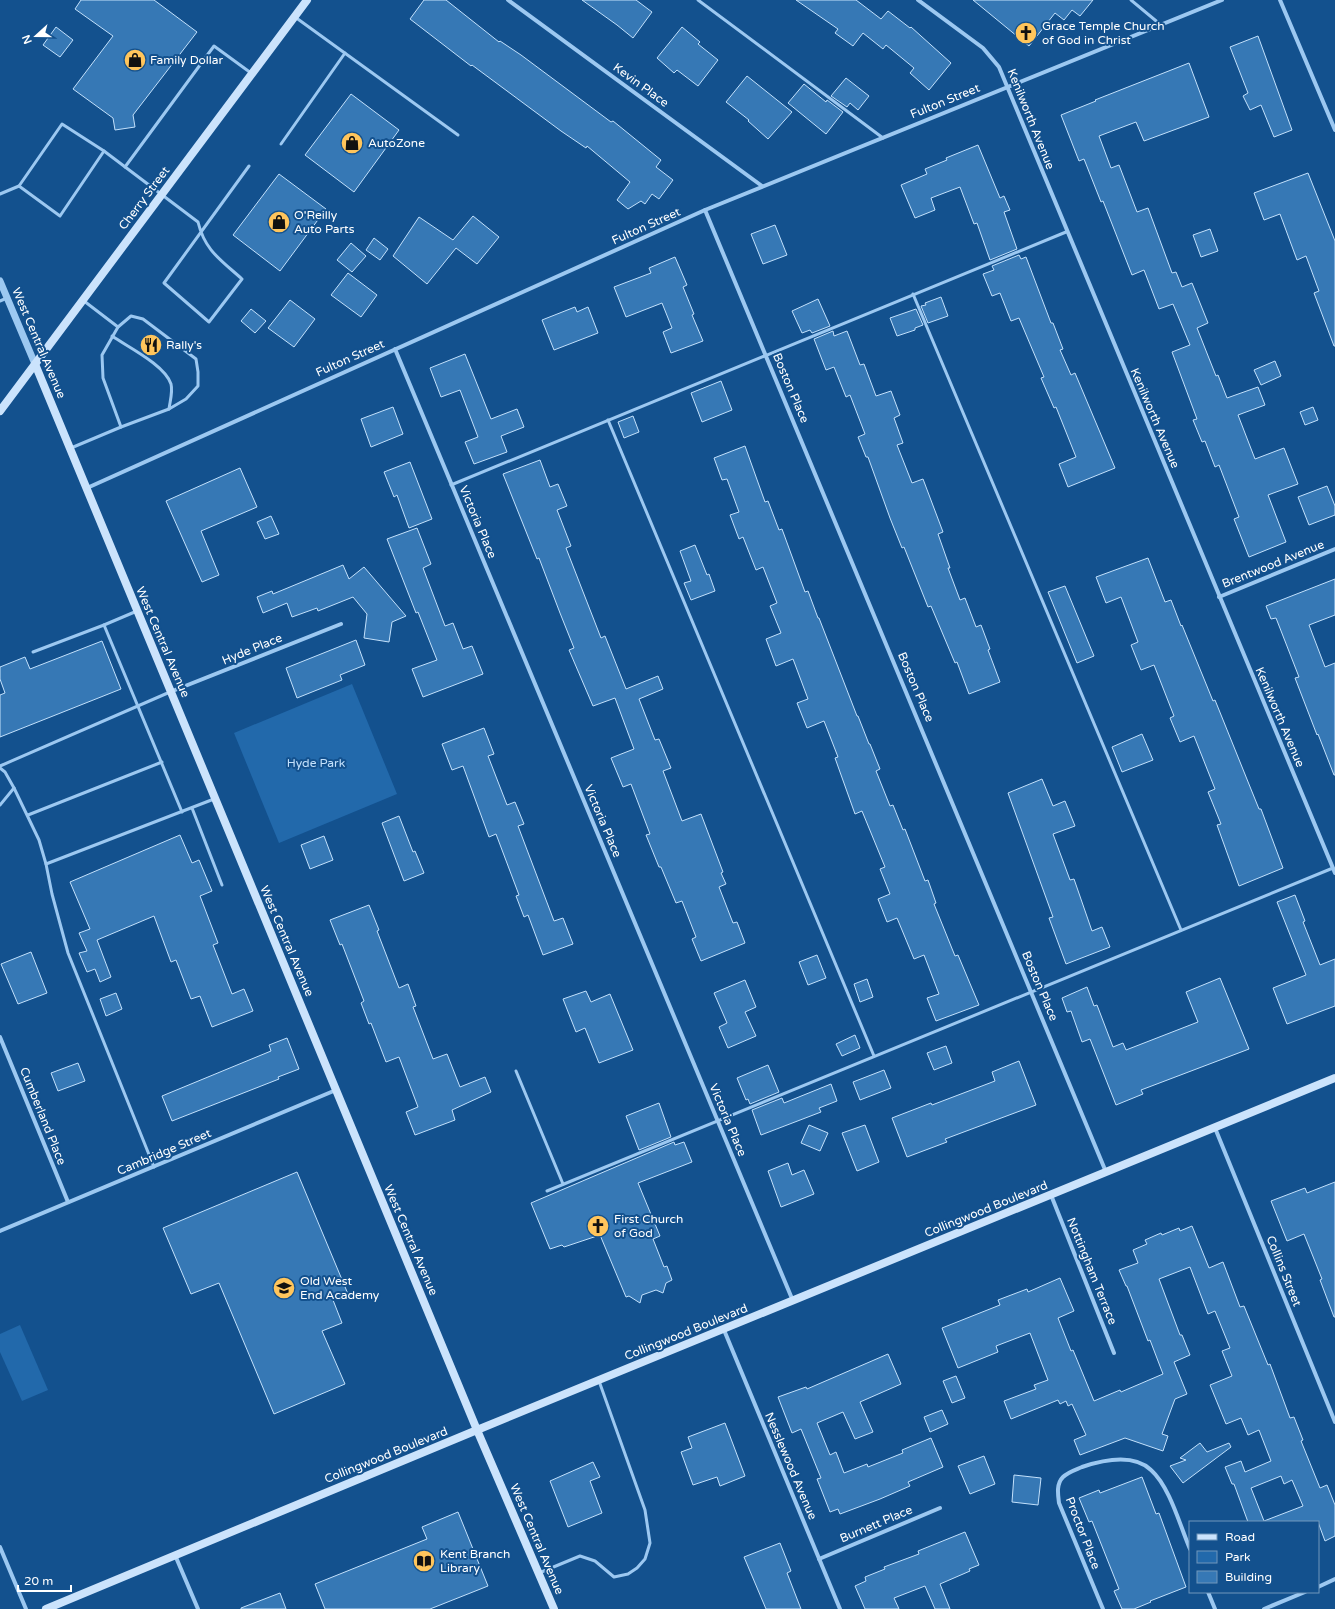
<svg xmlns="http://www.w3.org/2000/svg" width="1335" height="1609" viewBox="0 0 1335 1609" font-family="'Varela Round',sans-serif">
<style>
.green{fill:#2269ab}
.building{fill:#3678b5;stroke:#c3e1fc;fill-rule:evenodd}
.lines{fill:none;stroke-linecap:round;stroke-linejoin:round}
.service{stroke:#9cc8f1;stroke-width:3}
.minor{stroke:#9cc8f1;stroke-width:4}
.tertiary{stroke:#9cc8f1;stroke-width:7}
.secondary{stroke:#cbe3fc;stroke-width:8}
.labels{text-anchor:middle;stroke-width:4;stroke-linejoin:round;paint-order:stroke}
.poi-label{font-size:12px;fill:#fff;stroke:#13518e;text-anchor:start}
.street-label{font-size:12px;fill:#fff;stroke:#13518e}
.park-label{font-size:12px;fill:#c3e1fc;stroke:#13518e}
</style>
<rect width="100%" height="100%" fill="#13518e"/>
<g class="green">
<polygon points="352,684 397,794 279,843 234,733"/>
<polygon points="20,1325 48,1390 22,1401 0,1352 0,1334"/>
</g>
<g class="building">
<polygon points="81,0 154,0 197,32 133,115 135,127 115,130 113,118 73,89 113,36 75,9"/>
<polygon points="424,0 446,0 499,42 500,41 521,55 611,122 613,121 661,160 656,167 673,180 659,199 652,194 645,204 641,201 628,209 617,200 630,182 587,146 586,148 561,131 472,65 471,66 410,19"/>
<polygon points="582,0 636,0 652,12 633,38 617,25"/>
<polygon points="796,0 856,0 881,19 888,11 910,28 911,27 951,63 929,90 910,73 914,68 886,45 883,49 863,33 853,46 835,33 838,29"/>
<polygon points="973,0 1093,0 1080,16 1072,10 1064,20 1055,13 1029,46"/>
<polygon points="56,27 73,40 60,57 43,45"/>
<polygon points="682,27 700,42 698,44 718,60 698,86 677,70 674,73 657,58"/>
<polygon points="1258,36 1292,130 1274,137 1261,105 1250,110 1243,96 1248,93 1230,47"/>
<polygon points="1189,63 1209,117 1144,141 1136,122 1099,136 1111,168 1119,165 1137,212 1148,208 1172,273 1176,272 1182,287 1192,283 1208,323 1197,328 1216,376 1218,375 1227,398 1258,387 1265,405 1238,415 1255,459 1284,448 1298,484 1268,495 1286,542 1249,557 1234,519 1239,517 1219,465 1215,467 1205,441 1202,442 1193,420 1197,419 1172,352 1190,345 1173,304 1159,309 1144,270 1132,275 1103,201 1101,202 1084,159 1079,161 1061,115 1096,101 1095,100"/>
<polygon points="747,76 792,112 768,139 748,121 749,120 726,102"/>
<polygon points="846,78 869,96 858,110 850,103 847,107 831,96"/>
<polygon points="804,84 826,102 827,100 843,112 826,134 788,103"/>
<polygon points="351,94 399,130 354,192 305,155"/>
<polygon points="978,145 1000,198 1004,196 1010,210 1004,212 1017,249 990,260 977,223 974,224 960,187 931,198 935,210 915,218 901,185 927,174 925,169 947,160 946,158"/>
<polygon points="1308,173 1335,241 1335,346 1334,346 1314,293 1319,291 1306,256 1297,260 1280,214 1264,220 1254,193"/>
<polygon points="279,174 326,209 280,271 233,235"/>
<polygon points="473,216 499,237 477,264 456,248 427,284 393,256 419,217 453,240"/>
<polygon points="775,225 787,255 763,264 751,234"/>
<polygon points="1210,229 1218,251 1201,257 1193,235"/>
<polygon points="374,238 388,249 380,260 366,250"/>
<polygon points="351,243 366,256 352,272 337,260"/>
<polygon points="1019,255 1021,259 1026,257 1051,323 1053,323 1063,349 1060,350 1071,375 1075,373 1115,468 1068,487 1059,464 1076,457 1056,407 1054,408 1041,378 1044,377 1019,318 1011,321 1000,293 992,296 983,274 994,270 992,266"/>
<polygon points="675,257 687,285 683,287 694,314 692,315 703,341 671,353 663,332 672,328 662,303 626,317 614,287 651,273 649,268"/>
<polygon points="348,273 377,295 361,317 331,295"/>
<polygon points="941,297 948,316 928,323 921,306 926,305 925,303"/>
<polygon points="818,299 830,326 812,333 810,330 802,333 792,311"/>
<polygon points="290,300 315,319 294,347 268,328"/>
<polygon points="575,307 577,312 588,307 598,333 554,350 542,320"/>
<polygon points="251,309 266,321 255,333 241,321"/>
<polygon points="916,309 923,325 915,328 915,330 897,336 890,318"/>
<polygon points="833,331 834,336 847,331 860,365 864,364 876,396 891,391 900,415 894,418 903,443 897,445 912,483 923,479 943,532 938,534 950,568 948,568 960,600 965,598 976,627 981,625 990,649 988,650 1000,682 969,694 957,662 955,663 931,606 928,607 904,547 902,548 890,518 868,457 866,457 858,437 865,434 850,395 846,397 834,367 826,370 814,339"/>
<polygon points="465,354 491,419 517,409 524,427 501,436 507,452 474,464 465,442 478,437 460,390 441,397 430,368"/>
<polygon points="1275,361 1281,376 1261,385 1254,370"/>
<polygon points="721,381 732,410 702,422 691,393"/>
<polygon points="393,407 403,434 371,447 361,419"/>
<polygon points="1313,407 1318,420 1305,425 1300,412"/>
<polygon points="633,416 639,432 624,438 618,422"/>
<polygon points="745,446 765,502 768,501 779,530 782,529 805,592 808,591 818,618 819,618 857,716 858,716 869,744 870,744 880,769 876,771 890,806 893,805 903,830 905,829 925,881 928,880 936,903 934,904 955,956 958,955 979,1005 936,1021 927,998 939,994 924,955 914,959 897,918 887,922 878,899 890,894 880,869 885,867 862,811 855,814 835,758 838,757 824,721 807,728 797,703 808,699 793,659 776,666 766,639 781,633 770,606 777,603 763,567 756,570 743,537 739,539 730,515 739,512 727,479 722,480 714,458"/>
<polygon points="540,460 550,487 558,484 567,506 557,510 571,546 566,548 601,638 605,636 626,689 658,676 663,689 639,699 655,740 659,739 671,768 663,771 682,821 701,814 723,872 721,873 726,884 719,887 733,923 737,922 745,943 701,961 692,939 696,937 682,901 676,903 661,867 659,867 646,835 650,834 631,784 623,787 611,758 634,749 615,698 593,706 569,650 574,648 560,613 539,558 537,559 503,474"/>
<polygon points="410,462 432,519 409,528 397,495 394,497 384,472"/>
<polygon points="240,468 257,507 201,531 219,575 202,582 166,501"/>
<polygon points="1327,486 1335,506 1335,515 1309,525 1298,497"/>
<polygon points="271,516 279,534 265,539 257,522"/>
<polygon points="417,528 431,564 423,568 445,626 453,623 463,649 472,646 483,674 423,697 412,669 437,660 418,612 416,613 387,539"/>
<polygon points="695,545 707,575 709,574 715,591 691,600 684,583 691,581 680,551"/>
<polygon points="1148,558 1165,602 1171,600 1181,626 1182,625 1213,701 1215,700 1259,809 1261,809 1283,868 1239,886 1217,825 1221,824 1208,792 1215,789 1194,736 1180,742 1170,718 1174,716 1154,665 1141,670 1131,645 1138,642 1121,597 1106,603 1096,577"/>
<polygon points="343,565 349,579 364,567 406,616 392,622 389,642 364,638 367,614 353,597 318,611 317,608 292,617 287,603 263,613 257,597 272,591 273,594"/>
<polygon points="1335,579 1335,615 1309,625 1325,667 1335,663 1335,775 1334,775 1318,734 1317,735 1295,678 1299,677 1276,618 1271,619 1266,606"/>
<polygon points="1065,586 1094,656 1077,663 1048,592"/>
<polygon points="356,640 365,665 340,675 342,680 297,698 286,668"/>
<polygon points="102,641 121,689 0,737 0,695 5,693 0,679 0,667 25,657 30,669"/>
<polygon points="484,728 494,754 488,756 507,805 515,802 524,824 518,826 554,921 563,918 573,944 543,955 528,915 524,917 516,896 519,895 496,834 489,837 463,766 452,770 442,744"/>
<polygon points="1142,734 1153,760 1122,772 1112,747"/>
<polygon points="1042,779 1053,806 1065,801 1075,826 1053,834 1070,880 1074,879 1092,931 1102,927 1110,947 1066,964 1049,918 1053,917 1008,793"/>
<polygon points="399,816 413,852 415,851 424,873 404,881 382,823"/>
<polygon points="180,835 192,863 199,860 212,891 200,896 218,943 213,945 232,994 244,989 253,1011 212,1027 200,996 191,999 176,960 171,962 154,916 97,940 111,977 100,982 95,969 87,972 79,953 87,951 79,933 90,929 70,882"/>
<polygon points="324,836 333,860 310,869 301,845"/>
<polygon points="1295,895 1305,921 1303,922 1320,965 1335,959 1335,1006 1287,1024 1273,988 1306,975 1277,902"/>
<polygon points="369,905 379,930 377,931 399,988 408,984 416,1006 413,1007 433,1059 447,1054 460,1087 485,1077 491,1092 452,1110 455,1120 415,1135 406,1112 418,1107 399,1057 386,1062 371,1023 369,1024 361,1003 364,1001 342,944 340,945 330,920"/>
<polygon points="31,952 47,993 18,1004 1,964"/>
<polygon points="817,955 826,978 808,985 799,962"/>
<polygon points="1220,978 1249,1049 1141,1090 1143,1094 1116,1105 1090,1039 1082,1042 1071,1011 1067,1012 1062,998 1087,987 1094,1006 1097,1005 1113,1047 1123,1043 1126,1050 1198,1022 1186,992"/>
<polygon points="867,979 873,997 860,1002 854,984"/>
<polygon points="745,980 756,1007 745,1012 756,1036 728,1048 719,1027 727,1023 714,993"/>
<polygon points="586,991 591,1002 610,994 633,1050 599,1063 585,1028 576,1032 563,999"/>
<polygon points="116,993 122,1009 106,1016 100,999"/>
<polygon points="855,1035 860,1048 842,1056 836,1044"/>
<polygon points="287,1038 299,1069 278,1077 279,1079 172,1121 162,1096 271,1051 269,1045"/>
<polygon points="946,1046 952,1063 934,1070 927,1053"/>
<polygon points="1019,1061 1036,1105 945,1139 947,1142 907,1157 892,1118 931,1103 932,1105 995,1081 992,1072"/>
<polygon points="78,1063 85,1081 58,1091 51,1073"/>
<polygon points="768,1065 779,1092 750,1104 748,1099 746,1100 737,1078"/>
<polygon points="884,1070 891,1088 860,1100 853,1082"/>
<polygon points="831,1084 837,1101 819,1108 821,1112 761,1135 752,1110 782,1098 784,1103"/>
<polygon points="659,1103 671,1137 639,1150 626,1116"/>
<polygon points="809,1125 828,1133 820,1151 801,1143"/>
<polygon points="865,1125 879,1162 857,1171 842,1133"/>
<polygon points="674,1142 675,1145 684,1142 692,1162 638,1183 660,1236 653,1239 664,1267 667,1266 672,1280 666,1283 663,1293 656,1290 642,1295 640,1303 629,1296 626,1297 600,1235 564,1247 562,1245 550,1249 531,1203"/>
<polygon points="788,1163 792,1175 804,1170 814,1194 781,1207 768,1171"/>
<polygon points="297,1172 348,1294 333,1300 342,1323 322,1331 345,1384 274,1414 219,1283 191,1294 163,1228"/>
<polygon points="1335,1182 1335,1317 1334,1317 1320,1280 1322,1279 1304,1234 1287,1241 1271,1201 1305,1188 1307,1193"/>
<path d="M1192,1226L1209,1268L1223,1262L1240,1307L1244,1306L1268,1365L1270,1364L1290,1418L1294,1417L1303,1440L1301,1441L1320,1488L1327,1485L1335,1505V1536L1325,1541L1318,1522H1248L1234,1484H1232L1225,1467L1241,1461L1245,1472L1271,1461L1259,1430L1248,1435L1241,1418L1226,1424L1210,1385L1232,1376L1222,1351L1230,1348L1215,1311L1208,1314L1190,1267L1159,1279L1180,1335H1182L1190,1355L1174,1362L1187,1394L1175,1399L1162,1434L1168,1436L1163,1451L1125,1438L1080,1455L1074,1440L1086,1435L1072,1404L1068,1406L1066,1401L1060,1404L1058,1400L1011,1419L1004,1401L1036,1389L1034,1385L1048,1380L1030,1333L996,1346L998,1352L958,1368L942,1328L1000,1305L998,1300L1027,1289L1028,1292L1060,1278L1074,1311L1058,1318L1071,1351L1073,1350L1094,1401L1120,1390L1121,1392L1163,1374L1150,1340L1148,1341L1127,1286H1126L1119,1270L1138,1263L1133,1250L1147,1244L1145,1240L1161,1233L1162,1235L1179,1228L1180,1231ZM1281,1476L1284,1484L1292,1480L1303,1506L1264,1521L1251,1488Z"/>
<polygon points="888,1354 901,1384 860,1402 873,1432 855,1439 843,1412 817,1423 830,1455 836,1452 844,1473 867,1464 868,1467 903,1453 902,1450 931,1438 943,1467 908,1482 910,1486 880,1499 840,1514 838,1509 830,1512 817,1479 821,1478 801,1429 792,1433 778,1397 806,1387 807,1389"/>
<polygon points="956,1376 965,1398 952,1403 943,1381"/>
<polygon points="942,1410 948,1424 930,1432 924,1417"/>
<polygon points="725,1423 745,1476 720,1486 717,1477 693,1485 681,1452 692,1448 688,1437"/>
<polygon points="1200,1443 1207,1452 1229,1443 1231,1447 1183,1483 1170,1466 1186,1460 1180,1458"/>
<polygon points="984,1456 995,1484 970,1494 958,1466"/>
<polygon points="593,1462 600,1477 590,1481 602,1513 568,1527 550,1481"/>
<polygon points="1014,1475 1041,1478 1038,1505 1012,1502"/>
<polygon points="1142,1477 1156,1514 1159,1513 1186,1587 1150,1601 1151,1602 1134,1609 1122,1609 1114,1591 1119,1589 1092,1521 1089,1522 1079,1498 1099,1490 1100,1493"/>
<polygon points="458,1512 488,1586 430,1609 325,1609 315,1584 427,1539 422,1527"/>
<polygon points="965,1532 979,1565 969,1569 970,1571 940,1584 950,1609 935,1609 925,1586 894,1598 899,1609 865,1609 855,1586 866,1581 865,1577 885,1569 884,1567 919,1554 918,1551"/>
<polygon points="780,1543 791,1571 787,1573 801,1609 766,1609 744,1557"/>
<polygon points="280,1593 286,1609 241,1609 241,1608"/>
</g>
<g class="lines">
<g class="service">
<polyline points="698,0 883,138"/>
<polyline points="1131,0 1161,25"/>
<polyline points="295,17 458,135"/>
<polyline points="281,144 345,53"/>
<polyline points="125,167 214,46 251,73"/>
<polyline points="19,186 60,216 104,151"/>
<path d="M0,194L19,186L62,124L104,151L198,222C205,251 221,260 242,279L209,322L164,283L249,166"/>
<polyline points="913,294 1181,930"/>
<polyline points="0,301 7,298"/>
<polyline points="84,301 118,327"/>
<polygon points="131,316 143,319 196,359 198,372 198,386 186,399 169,409 121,427 103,378 102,355 118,327"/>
<path d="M112,336C128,347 165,365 171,384C173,392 170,401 169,409"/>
<polyline points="608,420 874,1056"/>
<polyline points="71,448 121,427"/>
<polyline points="451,485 1066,232"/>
<polyline points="137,611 104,625 182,812"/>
<polyline points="33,652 104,625"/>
<polyline points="0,766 170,692"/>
<polyline points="0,768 5,772 14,788 39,840 46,864 52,894 68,953 154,1167"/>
<polyline points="0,805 14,788"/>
<polyline points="192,808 222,885"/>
<polyline points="28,815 162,762"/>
<polyline points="46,864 214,799"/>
<polyline points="516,1071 563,1184"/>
<polyline points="547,1191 1333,868"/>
<polyline points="539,1573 580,1556 595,1561 614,1577 628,1574 637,1568 645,1559 650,1543 645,1510 599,1381"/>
</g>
<g class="minor">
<polyline points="508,0 762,186"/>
<polyline points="918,0 983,48 999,67 1335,873"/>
<polyline points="1280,0 1335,130"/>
<polyline points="705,210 1106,1172"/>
<polyline points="395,349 793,1301"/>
<polyline points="87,488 705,210 1222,0"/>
<polyline points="1219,597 1335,549"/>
<polyline points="170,692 341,624"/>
<polyline points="0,1037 68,1202"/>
<polyline points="1215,1128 1335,1422"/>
<polyline points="1051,1195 1114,1353"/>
<polyline points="0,1231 336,1090"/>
<polyline points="724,1330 840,1609"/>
<polyline points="0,1547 26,1609"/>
<polyline points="175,1555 198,1609"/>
<polyline points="819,1559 940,1508"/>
<polyline points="1318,1587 1335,1579"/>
<polyline points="1208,1592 1215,1609"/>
<path d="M1103,1609L1059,1503C1058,1495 1056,1484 1063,1477C1068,1472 1075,1470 1082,1467C1103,1460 1133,1453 1151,1470C1170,1487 1180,1526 1190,1549"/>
<polyline points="1264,1609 1305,1592"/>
</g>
<polyline class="tertiary" points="0,281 35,364"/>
<g class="secondary">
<polyline points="35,364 477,1430 554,1609"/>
<polyline points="0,411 307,0"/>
<polyline points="46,1609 477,1430 1335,1078"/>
</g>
</g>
<defs>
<g id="church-disc" transform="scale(1.15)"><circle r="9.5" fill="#ffc55c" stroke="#13518e"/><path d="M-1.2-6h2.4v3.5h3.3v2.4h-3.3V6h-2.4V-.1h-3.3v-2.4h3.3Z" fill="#111"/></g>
<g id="shop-disc" transform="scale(1.15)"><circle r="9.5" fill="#ffc55c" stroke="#13518e"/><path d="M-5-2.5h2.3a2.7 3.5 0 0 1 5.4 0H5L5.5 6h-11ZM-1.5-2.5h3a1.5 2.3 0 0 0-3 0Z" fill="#111"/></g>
<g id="restaurant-disc" transform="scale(1.15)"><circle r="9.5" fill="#ffc55c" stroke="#13518e"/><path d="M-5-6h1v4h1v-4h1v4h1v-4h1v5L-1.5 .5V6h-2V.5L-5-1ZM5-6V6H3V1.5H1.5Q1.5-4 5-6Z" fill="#111"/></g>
<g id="school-disc" transform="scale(1.15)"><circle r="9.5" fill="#ffc55c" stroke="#13518e"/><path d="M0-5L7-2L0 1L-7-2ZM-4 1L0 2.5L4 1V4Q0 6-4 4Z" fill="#111"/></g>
<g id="library-disc" transform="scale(1.15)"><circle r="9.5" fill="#ffc55c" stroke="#13518e"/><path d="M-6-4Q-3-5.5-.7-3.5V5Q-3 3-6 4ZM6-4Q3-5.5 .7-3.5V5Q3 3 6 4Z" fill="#111"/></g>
</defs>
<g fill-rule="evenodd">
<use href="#church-disc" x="1026" y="33"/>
<use href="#shop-disc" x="135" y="60"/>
<use href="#shop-disc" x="352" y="143"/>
<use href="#shop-disc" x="279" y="222"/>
<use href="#restaurant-disc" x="151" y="345"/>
<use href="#church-disc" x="598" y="1226"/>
<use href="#school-disc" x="284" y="1288"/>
<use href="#library-disc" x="424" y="1561"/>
</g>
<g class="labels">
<g class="poi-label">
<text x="1042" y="30">Grace Temple Church<tspan x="1042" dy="14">of God in Christ</tspan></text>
<text x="150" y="64">Family Dollar</text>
<text x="368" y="147">AutoZone</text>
<text x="294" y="219">O'Reilly<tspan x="294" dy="14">Auto Parts</tspan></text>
<text x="166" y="349">Rally's</text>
<text x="614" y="1223">First Church<tspan x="614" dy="14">of God</tspan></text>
<text x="300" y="1285">Old West<tspan x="300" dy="14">End Academy</tspan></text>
<text x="440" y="1558">Kent Branch<tspan x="440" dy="14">Library</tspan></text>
</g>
<g class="street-label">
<text transform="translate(641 85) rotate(36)" y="4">Kevin Place</text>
<text transform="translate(945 101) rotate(-22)" y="4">Fulton Street</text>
<text transform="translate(1031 119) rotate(68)" y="4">Kenilworth Avenue</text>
<text transform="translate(144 198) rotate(-53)" y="4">Cherry Street</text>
<text transform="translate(646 226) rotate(-24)" y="4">Fulton Street</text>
<text transform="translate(39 343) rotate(67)" y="4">West Central Avenue</text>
<text transform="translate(350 358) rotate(-24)" y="4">Fulton Street</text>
<text transform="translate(791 388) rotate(67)" y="4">Boston Place</text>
<text transform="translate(1155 418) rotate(67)" y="4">Kenilworth Avenue</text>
<text transform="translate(478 522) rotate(67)" y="4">Victoria Place</text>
<text transform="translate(1273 564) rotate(-22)" y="4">Brentwood Avenue</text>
<text transform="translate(163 642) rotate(67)" y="4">West Central Avenue</text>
<text transform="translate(252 649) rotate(-22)" y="4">Hyde Place</text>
<text transform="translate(916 687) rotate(67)" y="4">Boston Place</text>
<text transform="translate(1280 717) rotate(67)" y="4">Kenilworth Avenue</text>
<text transform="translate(603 821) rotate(67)" y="4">Victoria Place</text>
<text transform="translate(287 941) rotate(67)" y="4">West Central Avenue</text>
<text transform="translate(1040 986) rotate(67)" y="4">Boston Place</text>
<text transform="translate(43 1116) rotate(68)" y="4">Cumberland Place</text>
<text transform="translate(728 1120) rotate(67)" y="4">Victoria Place</text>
<text transform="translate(164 1152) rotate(-23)" y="4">Cambridge Street</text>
<text transform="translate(986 1209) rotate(-22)" y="4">Collingwood Boulevard</text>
<text transform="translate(411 1240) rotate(67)" y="4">West Central Avenue</text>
<text transform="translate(1092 1271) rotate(68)" y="4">Nottingham Terrace</text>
<text transform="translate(1284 1271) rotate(68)" y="4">Collins Street</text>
<text transform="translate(686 1332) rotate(-22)" y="4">Collingwood Boulevard</text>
<text transform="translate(386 1455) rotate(-22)" y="4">Collingwood Boulevard</text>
<text transform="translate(791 1466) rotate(67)" y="4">Nesslewood Avenue</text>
<text transform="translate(876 1524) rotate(-23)" y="4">Burnett Place</text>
<text transform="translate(1083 1533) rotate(69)" y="4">Proctor Place</text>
<text transform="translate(537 1539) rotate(67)" y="4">West Central Avenue</text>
</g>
<g class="park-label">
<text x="316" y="767">Hyde Park</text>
</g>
</g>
<rect x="1189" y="1521" width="130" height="72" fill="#13518e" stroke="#7197bb"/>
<rect x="1197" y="1534" width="20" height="6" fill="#cbe3fc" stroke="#7197bb"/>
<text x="1225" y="1541" font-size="12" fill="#ffffff">Road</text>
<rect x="1197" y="1551" width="20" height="12" fill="#2269ab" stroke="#7197bb"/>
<text x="1225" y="1561" font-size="12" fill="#ffffff">Park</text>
<rect x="1197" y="1571" width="20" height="12" fill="#3678b5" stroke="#7197bb"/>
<text x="1225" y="1581" font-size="12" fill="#ffffff">Building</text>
<g transform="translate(36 36) rotate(249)" stroke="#13518e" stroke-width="3" paint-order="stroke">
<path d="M0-3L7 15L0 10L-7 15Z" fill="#ffffff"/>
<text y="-6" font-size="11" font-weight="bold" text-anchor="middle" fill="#ffffff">N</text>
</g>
<path d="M18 1585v6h53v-6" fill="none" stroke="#ffffff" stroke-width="2"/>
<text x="24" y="1585" font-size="12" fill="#ffffff" stroke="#13518e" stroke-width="3" paint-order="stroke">20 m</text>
</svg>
